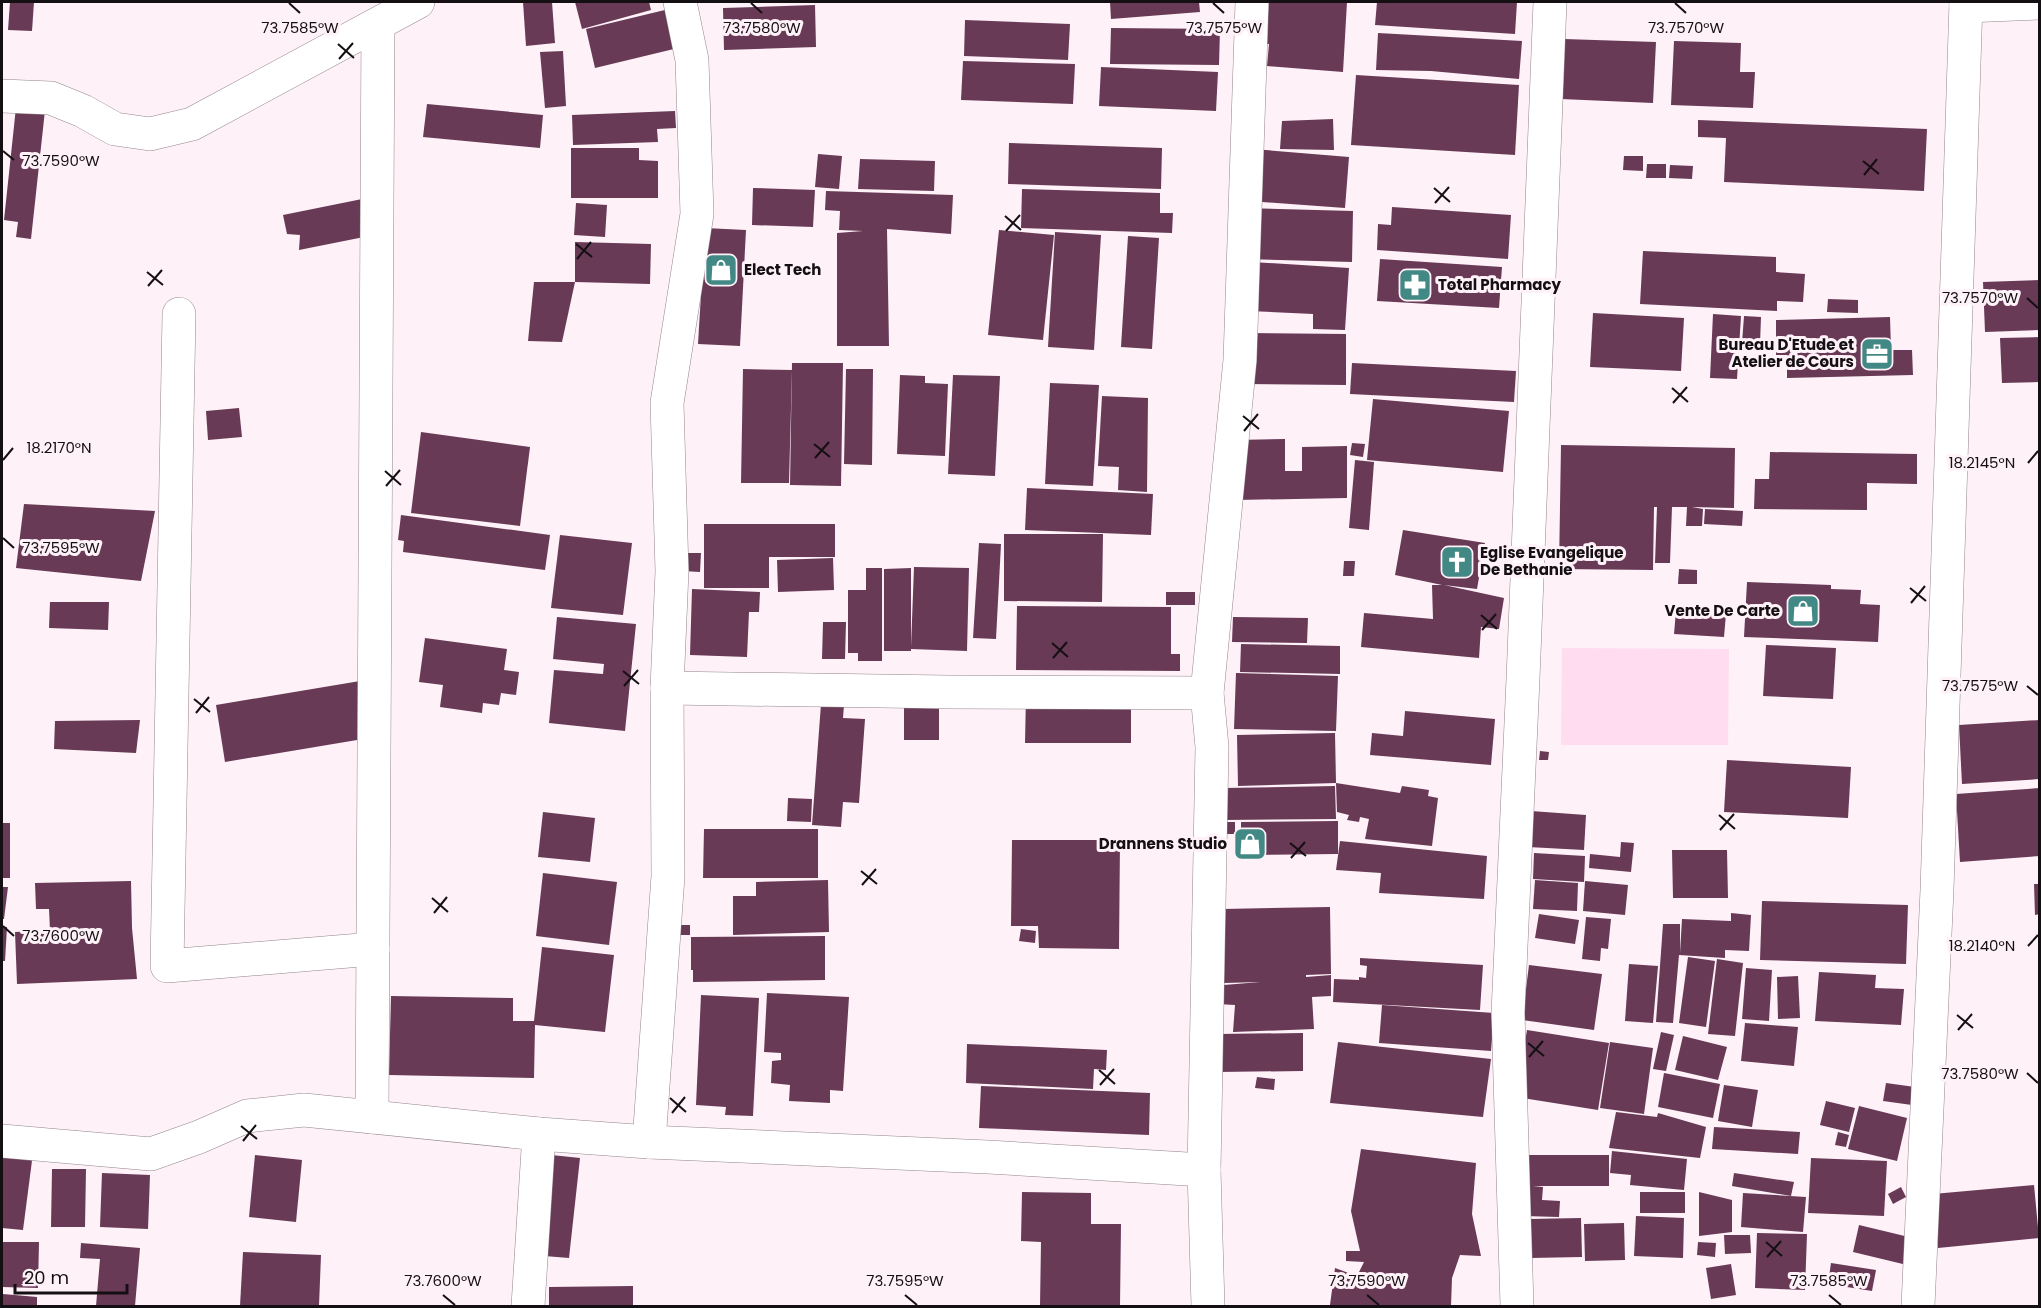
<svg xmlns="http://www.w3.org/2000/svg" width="2041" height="1308" viewBox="0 0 2041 1308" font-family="Poppins,sans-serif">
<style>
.green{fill:#ffdcef}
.building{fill:#683a56}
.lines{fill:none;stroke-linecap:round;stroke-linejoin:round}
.minor-casing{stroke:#93858d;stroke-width:34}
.minor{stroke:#fff;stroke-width:33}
.ticks{fill:none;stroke:#140f12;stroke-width:2}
.labels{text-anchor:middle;stroke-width:6;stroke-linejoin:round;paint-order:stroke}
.poi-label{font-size:15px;font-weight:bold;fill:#140f12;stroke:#fef1f8;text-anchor:start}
.ticks-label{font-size:15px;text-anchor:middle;fill:#140f12;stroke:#fef1f8;stroke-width:6;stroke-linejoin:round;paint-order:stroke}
</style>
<rect width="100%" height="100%" fill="#fef1f8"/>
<polygon class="green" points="1562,648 1729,649 1728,745 1561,745"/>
<g class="building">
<polygon points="10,2 34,2 32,31 8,30"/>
<polygon points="523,2 552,2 555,43 526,46"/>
<polygon points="575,2 649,2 651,10 582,29"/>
<polygon points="1110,2 1199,2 1200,12 1111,19"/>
<polygon points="1269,2 1347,2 1343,72 1267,66 1269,44 1254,43 1267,20"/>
<polygon points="1377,2 1517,2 1515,34 1375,25"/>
<polygon points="815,5 816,47 724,50 723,8"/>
<polygon points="669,9 678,48 595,68 586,29"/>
<polygon points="965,20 1070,24 1068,60 964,56"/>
<polygon points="1111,28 1220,29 1219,65 1110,64"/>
<polygon points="1378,33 1522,41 1519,79 1431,71 1376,70"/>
<polygon points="1564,39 1656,42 1653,103 1561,99"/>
<polygon points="1674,41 1741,43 1740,72 1755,72 1753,108 1671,105"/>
<polygon points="563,51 566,106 545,108 540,52"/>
<polygon points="963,61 1075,64 1073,104 961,100"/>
<polygon points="1101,67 1218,72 1216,111 1099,106"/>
<polygon points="1356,75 1519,85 1515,155 1351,145"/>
<polygon points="17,98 46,101 31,239 16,237 18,222 4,220"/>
<polygon points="427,104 543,115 540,148 423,137"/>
<polygon points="675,111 676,128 657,129 658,142 573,145 572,115"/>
<polygon points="1333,119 1334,150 1280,149 1282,121"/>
<polygon points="1698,120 1927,129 1924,191 1724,182 1726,138 1698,137"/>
<polygon points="1009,143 1162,148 1161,189 1008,184"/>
<polygon points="571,148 639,148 639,160 658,161 658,198 571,198"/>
<polygon points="1253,149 1349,157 1345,208 1249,201"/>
<polygon points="818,154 842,156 839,189 815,187"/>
<polygon points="1624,156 1643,156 1643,171 1623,170"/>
<polygon points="860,159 935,161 934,191 858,189"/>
<polygon points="1647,164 1666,164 1666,178 1646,178"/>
<polygon points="1670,165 1693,166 1692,179 1669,178"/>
<polygon points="753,188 815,190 813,227 752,225"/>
<polygon points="1022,189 1160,193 1160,213 1173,213 1172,233 1021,228"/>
<polygon points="826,191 953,195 951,234 887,229 889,346 837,346 837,233 863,231 839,230 840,211 825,210"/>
<polygon points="377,196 384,233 299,250 300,235 287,234 283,215"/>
<polygon points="576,203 607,205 605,237 574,235"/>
<polygon points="1392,207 1511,215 1508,259 1377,250 1378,224 1391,225"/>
<polygon points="1242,208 1353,211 1352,262 1241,259"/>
<polygon points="705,228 746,230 740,346 698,344"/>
<polygon points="999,230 1054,235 1043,340 988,335"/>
<polygon points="1055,232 1101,235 1094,350 1048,347"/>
<polygon points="1128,236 1159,238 1152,349 1121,347"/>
<polygon points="575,242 651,244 650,284 575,282"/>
<polygon points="1643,251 1776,257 1776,272 1805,274 1803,302 1777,301 1777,311 1640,304"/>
<polygon points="1380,259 1502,267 1499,308 1377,301"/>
<polygon points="1252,262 1349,268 1345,330 1313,329 1313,314 1249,311"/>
<polygon points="2040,280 2040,330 1985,332 1983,282"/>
<polygon points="534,282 575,282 562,342 528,341"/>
<polygon points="1828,299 1858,300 1858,313 1827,312"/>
<polygon points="1593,313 1684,318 1681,371 1590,367"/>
<polygon points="1713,314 1741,316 1737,379 1710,378"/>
<polygon points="1744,316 1761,317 1760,344 1742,343"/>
<polygon points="1890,317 1891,350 1912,350 1913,375 1787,378 1787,355 1776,355 1776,320"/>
<polygon points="1243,333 1346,334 1346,385 1243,384"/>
<polygon points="2040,337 2040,382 2002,383 2000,338"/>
<polygon points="792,363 843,363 841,486 790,485"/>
<polygon points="1352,363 1516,371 1514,402 1350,394"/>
<polygon points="743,369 792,370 789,483 741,483"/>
<polygon points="846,369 873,369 872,465 844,464"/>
<polygon points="900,375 925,376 925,383 948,384 945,456 897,454"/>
<polygon points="953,375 1000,376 995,476 948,474"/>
<polygon points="1050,383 1099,385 1093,486 1045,484"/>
<polygon points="1102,396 1148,398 1147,492 1118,490 1119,467 1098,466"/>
<polygon points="1373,399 1509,411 1503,472 1367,460"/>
<polygon points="239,408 242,437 208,440 206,411"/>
<polygon points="421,432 530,447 520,526 411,513"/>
<polygon points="1285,439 1285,471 1302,471 1302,447 1347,446 1347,498 1236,500 1235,440"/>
<polygon points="1352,443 1365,444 1363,457 1350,455"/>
<polygon points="1561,445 1735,448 1734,508 1692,507 1703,509 1702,526 1686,526 1687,507 1672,507 1670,563 1655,563 1657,507 1654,507 1653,570 1559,569"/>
<polygon points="1770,452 1917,454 1917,484 1867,483 1867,510 1754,509 1755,479 1769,479"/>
<polygon points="1355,460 1374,462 1369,530 1349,528"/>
<polygon points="1027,488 1153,494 1151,535 1025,530"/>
<polygon points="24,504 155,511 141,581 16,568"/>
<polygon points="1705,509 1743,511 1742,526 1704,524"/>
<polygon points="401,515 550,535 545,570 403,552 404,541 398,540"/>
<polygon points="704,524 835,524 835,557 769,557 769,588 704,588"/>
<polygon points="1403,530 1485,543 1477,589 1444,585 1504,598 1499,629 1481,627 1479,658 1361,647 1364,613 1433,619 1432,585 1442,585 1395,575"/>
<polygon points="1004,534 1103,534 1102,602 1004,601"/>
<polygon points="560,535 632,543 623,615 551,608"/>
<polygon points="979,543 1001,544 996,639 973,638"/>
<polygon points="683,553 701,553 700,572 682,571"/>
<polygon points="833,558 834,590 778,592 777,560"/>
<polygon points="1344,561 1355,561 1354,576 1343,576"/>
<polygon points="914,567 969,568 967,651 911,649 911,651 884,651 884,569 911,568 911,647"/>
<polygon points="866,568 882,568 882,661 858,661 858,653 848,653 848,590 866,590"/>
<polygon points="1679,569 1697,570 1697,584 1678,584"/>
<polygon points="1747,582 1831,585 1831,589 1861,590 1860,604 1880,605 1878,642 1744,637"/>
<polygon points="692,589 760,592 759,612 749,612 747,657 690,655"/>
<rect x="1166" y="592" width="29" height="13"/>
<polygon points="50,602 109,602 108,630 49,628"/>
<polygon points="1017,606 1171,607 1171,654 1180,654 1180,671 1016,670"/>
<polygon points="1676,611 1726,614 1724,637 1674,634"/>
<polygon points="557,617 636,624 625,731 549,723 554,670 603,674 604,664 553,659"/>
<polygon points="1233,617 1308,618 1307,643 1232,642"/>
<polygon points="823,622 846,622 845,659 822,659"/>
<polygon points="425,638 507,649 504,670 519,672 516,695 501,693 499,705 483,703 482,713 440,707 443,685 419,682"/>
<polygon points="1241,644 1340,646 1340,674 1240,672"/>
<polygon points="1766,645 1836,648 1833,699 1763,696"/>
<polygon points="1236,673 1338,676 1336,731 1234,729"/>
<polygon points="366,680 375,737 225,762 216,705"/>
<polygon points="939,693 939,740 904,740 904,694"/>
<polygon points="1026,695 1131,696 1131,743 1025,743"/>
<polygon points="821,704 844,705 843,718 865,719 859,803 843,802 841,827 812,825"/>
<polygon points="1405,711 1495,719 1491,765 1370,755 1372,733 1403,736"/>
<polygon points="140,720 136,753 54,749 55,721"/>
<polygon points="2040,720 2040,779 1962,784 1959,725"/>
<polygon points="1335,733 1336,783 1238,786 1237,735"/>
<polygon points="1540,751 1549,752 1548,760 1539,760"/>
<polygon points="1727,760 1851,767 1848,818 1724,812"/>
<polygon points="1336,783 1400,793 1402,786 1429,790 1428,796 1438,798 1432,846 1365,839 1369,819 1360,817 1359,822 1347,820 1349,815 1337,812"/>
<polygon points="1335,786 1336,819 1224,820 1224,788"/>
<polygon points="2040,788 2040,856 1960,862 1956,794"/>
<polygon points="788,798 812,799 811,822 787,821"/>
<polygon points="1531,811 1586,815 1584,850 1528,847"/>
<polygon points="543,812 595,818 590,862 538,857"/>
<polygon points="1338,821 1338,854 1241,855 1241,822"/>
<polygon points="1224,822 1235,822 1235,834 1225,834"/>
<rect x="2" y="823" width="8" height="55"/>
<polygon points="704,829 818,829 818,878 703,878"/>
<polygon points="1012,840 1120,840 1119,949 1039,948 1038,926 1011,926"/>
<polygon points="1340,841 1487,856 1484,899 1379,893 1381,873 1336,870"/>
<polygon points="1621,842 1634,843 1631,872 1589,868 1590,854 1620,857"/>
<polygon points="1672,850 1727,850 1728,898 1673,898"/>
<polygon points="1534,853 1585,856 1584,882 1533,879"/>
<polygon points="543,873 617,882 609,945 536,936"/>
<polygon points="828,880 829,932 733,935 733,896 756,896 756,882"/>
<polygon points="1535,880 1578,883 1577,911 1533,909"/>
<polygon points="131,881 132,928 137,979 17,984 15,932 50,930 49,909 36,909 35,883"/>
<polygon points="1585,881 1628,885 1625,915 1583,911"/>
<polygon points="2034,884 2040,884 2040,914 2035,915"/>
<polygon points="2,887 8,887 4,919 2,919"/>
<polygon points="1762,901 1908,905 1906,964 1760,960"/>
<polygon points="1330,907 1331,974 1306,975 1306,977 1331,975 1331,996 1312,997 1314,1029 1233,1032 1235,1005 1217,1004 1224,985 1260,982 1224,983 1223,909"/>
<polygon points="1731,913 1751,915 1749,951 1725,950 1725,958 1679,955 1673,1023 1656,1022 1663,924 1680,924 1680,953 1682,919 1731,921"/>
<polygon points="1539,914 1579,920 1575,944 1535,938"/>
<polygon points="1586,917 1611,919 1608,949 1601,948 1600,961 1582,959"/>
<polygon points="672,925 690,925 690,935 671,935"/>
<polygon points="2,927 7,927 5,961 2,961"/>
<polygon points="1021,929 1036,931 1035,943 1019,941"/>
<polygon points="825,936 825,980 693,982 693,970 691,970 691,937"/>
<polygon points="542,947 614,955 605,1032 535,1025 534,1078 389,1075 391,996 513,998 513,1021 534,1021"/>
<polygon points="1688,957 1715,961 1706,1027 1679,1023"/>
<polygon points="1360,958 1483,965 1480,1010 1333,1002 1334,979 1359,980 1359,977 1366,978 1367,966 1360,965"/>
<polygon points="1717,959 1743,963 1735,1036 1708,1034"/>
<polygon points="1629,964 1658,966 1653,1023 1625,1021"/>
<polygon points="1529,965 1602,974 1594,1030 1522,1020"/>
<polygon points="1746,968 1772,970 1769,1021 1742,1019"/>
<polygon points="1819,972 1876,975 1875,988 1904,989 1901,1025 1815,1021"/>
<polygon points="1798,976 1800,1018 1778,1019 1777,977"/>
<polygon points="767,993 849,997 843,1091 830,1090 830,1103 789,1101 790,1085 771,1083 772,1061 781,1060 781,1053 764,1052"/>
<polygon points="701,995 759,998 753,1116 725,1115 726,1107 696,1105"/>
<polygon points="1382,1005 1494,1013 1491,1051 1379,1043"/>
<polygon points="1745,1023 1798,1027 1794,1066 1741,1061"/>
<polygon points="1527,1030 1609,1043 1598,1110 1516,1097"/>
<polygon points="1661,1032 1674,1035 1666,1071 1653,1069"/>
<polygon points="1303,1033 1303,1071 1218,1072 1218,1034"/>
<polygon points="1683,1036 1727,1047 1718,1080 1675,1070"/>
<polygon points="1338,1042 1491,1059 1483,1117 1330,1103"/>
<polygon points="1610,1042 1653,1048 1644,1114 1600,1108"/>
<polygon points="967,1044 1107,1050 1106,1070 1094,1069 1093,1089 966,1083"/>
<polygon points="1664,1073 1720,1084 1713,1118 1658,1107"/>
<polygon points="1257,1077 1275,1079 1274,1090 1255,1088"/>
<polygon points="1886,1083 1915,1087 1912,1105 1883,1101"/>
<polygon points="1724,1085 1758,1090 1752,1127 1718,1121"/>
<polygon points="981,1086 1150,1093 1149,1135 979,1128"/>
<polygon points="1826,1101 1855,1108 1849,1132 1820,1125"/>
<polygon points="1859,1106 1907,1118 1897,1161 1848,1149"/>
<polygon points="1616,1112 1657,1117 1658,1113 1706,1127 1700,1158 1609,1148"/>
<polygon points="1714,1127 1800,1132 1798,1154 1712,1149"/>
<polygon points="1838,1132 1849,1135 1846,1147 1835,1145"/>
<polygon points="2,1149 33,1153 23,1230 2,1228"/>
<polygon points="1361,1149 1476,1163 1472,1214 1481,1256 1460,1255 1452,1278 1451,1306 1330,1305 1335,1268 1357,1276 1364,1262 1346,1261 1346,1251 1360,1251 1351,1211"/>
<polygon points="1612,1151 1687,1159 1684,1190 1630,1185 1631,1175 1610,1173"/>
<polygon points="542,1154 580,1158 569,1258 532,1255"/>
<polygon points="255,1155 302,1160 296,1222 249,1217"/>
<polygon points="1527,1155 1609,1155 1609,1186 1533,1186 1543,1187 1542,1200 1560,1201 1559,1217 1523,1216"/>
<polygon points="1811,1158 1887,1161 1884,1216 1808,1213"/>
<polygon points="52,1169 86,1169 85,1227 51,1227"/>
<polygon points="102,1173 150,1175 148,1229 100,1227"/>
<polygon points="1734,1173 1794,1182 1791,1196 1732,1186"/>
<polygon points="2034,1185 2039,1238 1938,1248 1933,1194"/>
<polygon points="1901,1187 1906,1197 1893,1204 1888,1194"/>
<polygon points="1022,1192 1091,1193 1091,1224 1121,1224 1120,1306 1040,1306 1041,1242 1021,1241"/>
<rect x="1640" y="1192" width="45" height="21"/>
<polygon points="1699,1192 1732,1200 1732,1232 1699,1236"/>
<polygon points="1743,1193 1806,1197 1803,1232 1741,1227"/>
<polygon points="1636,1216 1684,1218 1683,1258 1634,1256"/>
<polygon points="1581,1218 1582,1257 1530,1258 1529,1219"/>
<polygon points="1624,1223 1625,1260 1585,1261 1584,1224"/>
<polygon points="1859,1225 1913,1238 1907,1265 1853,1252"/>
<polygon points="1757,1233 1807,1234 1805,1290 1755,1288"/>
<polygon points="1724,1235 1750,1235 1751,1253 1725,1254"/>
<polygon points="2,1242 39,1242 38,1288 2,1287"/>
<polygon points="1698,1242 1716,1243 1715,1257 1697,1255"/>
<polygon points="81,1243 140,1248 135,1306 96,1306 100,1259 80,1258"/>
<polygon points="243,1252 321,1255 319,1306 240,1306"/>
<polygon points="1831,1263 1876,1270 1872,1291 1828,1284"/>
<polygon points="1731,1264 1736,1295 1711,1299 1706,1268"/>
<polygon points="633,1286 633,1306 549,1306 549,1287"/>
<polygon points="3,1294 37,1297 37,1306 2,1306"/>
</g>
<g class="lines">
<g class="minor-casing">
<g id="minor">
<polyline points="1966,6 2040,3"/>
<polyline points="2,96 51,98 83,111 115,129 150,134 192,124 418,2"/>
<polyline points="179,314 167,966 373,949"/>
<polyline points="667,688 948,692 1207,693"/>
<polyline points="372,1117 378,24"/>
<polyline points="2,1141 151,1154 199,1137 247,1116 304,1110 539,1134 649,1142 988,1157 1204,1170"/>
<polyline points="649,1142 668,876 667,688 672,571 667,403 697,214 692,60 680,2"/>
<polyline points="528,1306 539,1134"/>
<polyline points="1208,1306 1204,1170 1212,747 1207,693 1240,360 1252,2"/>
<polyline points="1517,1306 1508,1013 1523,679 1550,2"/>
<polyline points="1918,1306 1937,890 1966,2"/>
</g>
</g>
<use href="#minor" class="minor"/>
</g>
<path class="ticks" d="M289,3L300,13M751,3L762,13M1213,3L1224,13M1675,3L1686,13M338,44L354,58M339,59L353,43M3,151L14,160M1863,161L1879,174M1864,175L1877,159M1434,188L1450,202M1435,203L1449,187M1005,216L1021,230M1006,231L1020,215M576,244L592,257M577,259L591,242M147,272L163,285M148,286L162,270M2027,298L2038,308M1672,388L1688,402M1673,403L1687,387M1243,416L1259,429M1244,431L1258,414M814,444L830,457M815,458L829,442M3,460L13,448M2028,463L2038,451M385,471L401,485M386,486L400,470M3,538L14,548M1910,588L1926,601M1911,603L1925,586M1481,615L1497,629M1482,630L1496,614M1052,643L1068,657M1053,658L1067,642M623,671L639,684M624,686L638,670M2027,686L2038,695M194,699L210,712M196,713L209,697M1719,815L1735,829M1720,830L1734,814M1290,843L1306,856M1291,858L1305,842M861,871L877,884M862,885L876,869M432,898L448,912M434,913L447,897M3,926L14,936M2028,946L2038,935M1957,1015L1973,1028M1958,1030L1972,1014M1528,1043L1544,1056M1529,1057L1543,1041M1099,1070L1115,1084M2027,1073L2038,1083M1100,1085L1114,1069M670,1098L686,1112M672,1113L685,1097M241,1126L257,1139M243,1141L256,1125M1766,1242L1782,1256M1767,1257L1781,1241M443,1295L455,1305M905,1295L917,1305M1367,1295L1379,1305M1829,1295L1841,1305"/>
<defs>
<g id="shop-square" transform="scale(1.725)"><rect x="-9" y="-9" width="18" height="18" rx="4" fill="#428985" stroke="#fef1f8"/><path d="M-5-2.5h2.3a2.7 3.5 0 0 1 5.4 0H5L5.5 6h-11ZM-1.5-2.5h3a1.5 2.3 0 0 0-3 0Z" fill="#fff"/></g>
<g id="pharmacy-square" transform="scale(1.725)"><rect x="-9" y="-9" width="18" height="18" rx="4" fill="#428985" stroke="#fef1f8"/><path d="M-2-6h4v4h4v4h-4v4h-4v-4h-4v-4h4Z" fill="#fff"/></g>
<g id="office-square" transform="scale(1.725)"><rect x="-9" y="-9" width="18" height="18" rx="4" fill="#428985" stroke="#fef1f8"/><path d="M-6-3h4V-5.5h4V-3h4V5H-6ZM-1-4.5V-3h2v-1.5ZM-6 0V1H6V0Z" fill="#fff"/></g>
<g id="church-square" transform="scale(1.725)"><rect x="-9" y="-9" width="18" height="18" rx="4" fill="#428985" stroke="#fef1f8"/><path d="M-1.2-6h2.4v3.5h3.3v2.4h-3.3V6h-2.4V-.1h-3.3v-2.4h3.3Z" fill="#fff"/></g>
</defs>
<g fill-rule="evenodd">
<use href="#shop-square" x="721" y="270"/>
<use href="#pharmacy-square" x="1415" y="285"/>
<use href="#office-square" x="1877" y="354"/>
<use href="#church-square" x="1457" y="562"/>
<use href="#shop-square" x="1803" y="611"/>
<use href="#shop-square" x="1250" y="844"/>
</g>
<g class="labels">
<g class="poi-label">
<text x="744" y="275">Elect Tech</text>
<text x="1438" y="290">Total Pharmacy</text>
<text x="1854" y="350" text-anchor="end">Bureau D'Etude et<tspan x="1854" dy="17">Atelier de Cours</tspan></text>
<text x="1480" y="558">Eglise Evangelique<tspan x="1480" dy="17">De Bethanie</tspan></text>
<text x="1780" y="616" text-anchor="end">Vente De Carte</text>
<text x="1227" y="849" text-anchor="end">Drannens Studio</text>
</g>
</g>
<g class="ticks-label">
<text x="762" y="33">73.7580°W</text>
<text x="1686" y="33">73.7570°W</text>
<text x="300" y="33">73.7585°W</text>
<text x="1224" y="33">73.7575°W</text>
<text x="61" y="166">73.7590°W</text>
<text x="1980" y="303">73.7570°W</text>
<text x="59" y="453">18.2170°N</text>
<text x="1982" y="468">18.2145°N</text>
<text x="61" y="553">73.7595°W</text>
<text x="1980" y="691">73.7575°W</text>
<text x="61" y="941">73.7600°W</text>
<text x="1982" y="951">18.2140°N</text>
<text x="1980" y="1079">73.7580°W</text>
<text x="443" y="1286">73.7600°W</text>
<text x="905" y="1286">73.7595°W</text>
<text x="1367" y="1286">73.7590°W</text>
<text x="1829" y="1286">73.7585°W</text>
</g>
<rect width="2041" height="1308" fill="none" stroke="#140f12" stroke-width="6"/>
<path d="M15 1284v9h112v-9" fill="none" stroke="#140f12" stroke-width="3"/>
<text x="24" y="1284" font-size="18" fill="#140f12" stroke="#fef1f8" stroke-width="4.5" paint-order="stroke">20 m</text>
</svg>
